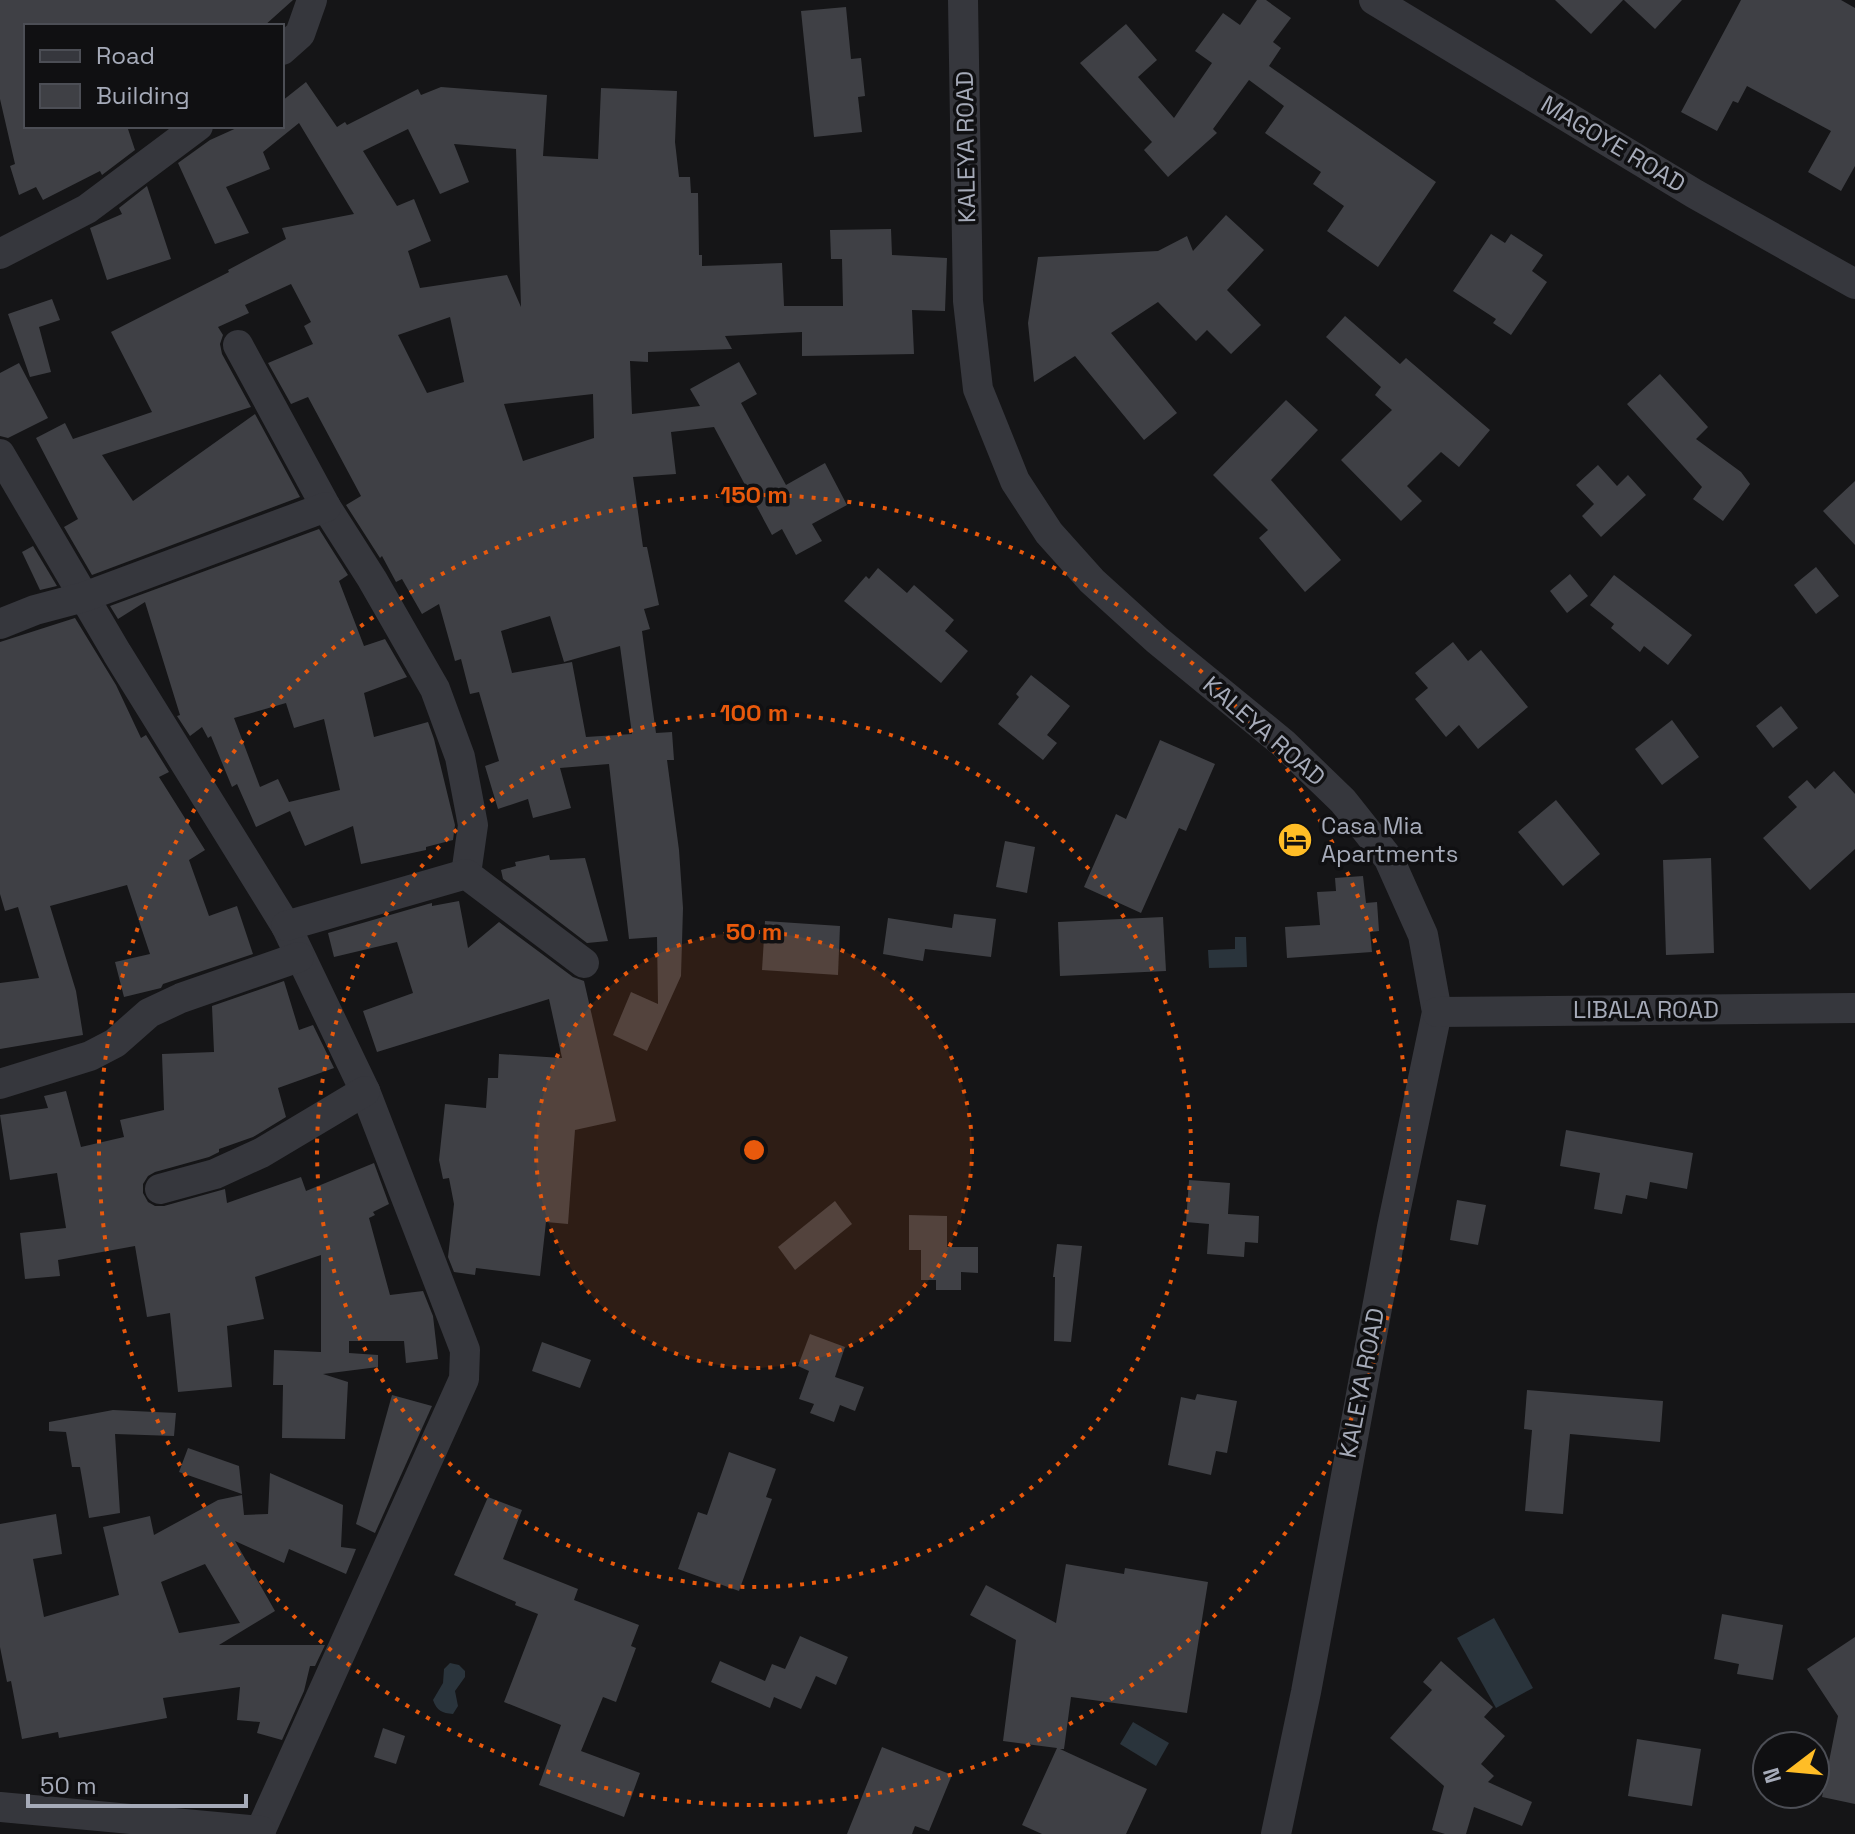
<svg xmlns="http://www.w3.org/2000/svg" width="1855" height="1834" viewBox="0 0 1855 1834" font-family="'Space Grotesk',sans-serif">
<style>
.water{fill:#2a343c}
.building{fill:#3f4045;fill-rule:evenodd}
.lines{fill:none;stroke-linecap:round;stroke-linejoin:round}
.street{stroke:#36373d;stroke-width:30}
.ring{fill:none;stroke:#e8590c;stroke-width:4;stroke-dasharray:4 8}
.labels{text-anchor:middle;stroke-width:7;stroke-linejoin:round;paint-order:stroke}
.street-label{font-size:24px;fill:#a6abb9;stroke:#101012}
.poi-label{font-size:24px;fill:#a6abb9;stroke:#101012;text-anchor:start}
.centre{fill:#e8590c;stroke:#101012;stroke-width:4}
.ring-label{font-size:24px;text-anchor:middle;font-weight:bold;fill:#e8590c;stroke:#101012;stroke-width:7;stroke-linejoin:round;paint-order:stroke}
</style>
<rect width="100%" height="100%" fill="#151517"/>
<g class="water">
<polygon points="1235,937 1246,937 1247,967 1209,968 1208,950 1235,949"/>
<polygon points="1494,1618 1533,1688 1496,1708 1457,1638"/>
<path d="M450,1663L459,1665L465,1671V1677L455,1691L458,1706L453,1714C442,1713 437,1711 433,1700L443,1683L444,1669Z"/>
<polygon points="1133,1722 1169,1743 1156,1766 1120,1744"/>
</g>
<g class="building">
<polygon points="0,0 293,0 264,26 26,26 26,126 127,126 135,150 102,175 100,171 43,200 36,187 19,195 10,166 15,164 0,99"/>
<polygon points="1257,0 1266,0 1291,18 1273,42 1281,48 1269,66 1436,182 1378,267 1327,231 1344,206 1313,184 1321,172 1265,133 1284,106 1249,80 1213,129 1217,133 1168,177 1144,150 1152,142 1080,63 1126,24 1157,60 1138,77 1174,118 1212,63 1195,51 1223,13 1240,25"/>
<polygon points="1555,0 1623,0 1591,34"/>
<polygon points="1624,0 1682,0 1655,29"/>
<polygon points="1741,0 1841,0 1855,8 1855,166 1841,191 1808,172 1831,131 1747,86 1738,103 1733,101 1717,131 1681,112"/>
<polygon points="846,7 851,59 861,58 865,96 858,97 862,132 814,137 801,11"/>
<path d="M306,82L337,127L345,122L347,125L418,89L421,95L441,87L547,95L543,156L598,159L601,88L677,91L675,142L679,177H690L691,193H698L699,255H702V266L782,263L784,306H843L842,259H831L830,230L891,229L892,255L947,258L945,311L912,310L914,354L802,356V332L725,336L732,349L648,352V362L630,361L632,414L700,406L690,389L739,362L757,394L741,403L786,485L825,463L847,505L812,524L822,541L796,555L782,529L772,535L714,427L671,432L676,474L633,477L643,547H647L659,605L644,609L650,629L642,631L656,733L672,732L674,760H667L679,850L683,908L681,976L647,1051L613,1035L631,992L658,1004L657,937L629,939L609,764L560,768L571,808L533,818L528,799L498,809L485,766L499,761L479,692L470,694L461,659L455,661L439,604L422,614L402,579L396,582L382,556L380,558L346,505L361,496L308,397L291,404L268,363L313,344L304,326L311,322L291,284L245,305L249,313L218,327L223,335L220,344L222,354L251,407L102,455L133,501L255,414L300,497L92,575L64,527L78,519L36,438L65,423L73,439L152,412L111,332L229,272L228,270L286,239L282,228L354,214L299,123L263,152L270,169L226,187L249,233L215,244L178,163L210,140L241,126H282V101ZM408,129L440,194L469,182L454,144L516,149L521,307L507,275L420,288L408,251L431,241L414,199L397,206L363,151ZM450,317L464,382L427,393L398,335ZM593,394L594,438L523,461L504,404ZM550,616L564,662L620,646L632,734L586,737L572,662L512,673L501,631Z"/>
<polygon points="147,186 171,259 107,280 90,228 122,214 119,208"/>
<polygon points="1226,215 1264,250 1227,290 1261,325 1231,354 1207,330 1196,341 1158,302 1111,333 1177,413 1144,440 1075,356 1034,382 1028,323 1038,257 1158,251 1187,236 1193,251"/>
<polygon points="1491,234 1505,243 1511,234 1543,255 1532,271 1547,282 1511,335 1493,323 1496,319 1453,291"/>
<polygon points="52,299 60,320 39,327 51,372 30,377 8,314"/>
<polygon points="1345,316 1400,364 1406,358 1490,430 1459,467 1441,452 1407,486 1422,501 1401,521 1341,460 1392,410 1375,395 1381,387 1326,337"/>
<polygon points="19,363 48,418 8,438 0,436 0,373"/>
<polygon points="1660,374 1708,427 1696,439 1741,472 1750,484 1723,521 1693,499 1702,487 1627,404"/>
<polygon points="1286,400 1318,430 1271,480 1341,560 1305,592 1259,538 1268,530 1213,475"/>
<polygon points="1598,465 1617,486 1628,475 1646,495 1601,537 1582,516 1594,504 1576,485"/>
<polygon points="1855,481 1855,545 1823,511"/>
<path d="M319,529L348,575L339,581L364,646L385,639L407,677L364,693L374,737L428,722L434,739L455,825L453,840L426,847V850L361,864L353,826L305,846L290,811L256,827L237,784L232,787L211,736L208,738L202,727L190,736L177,716L180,715L145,602L118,619L110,606ZM286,703L294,728L324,719L340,790L289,802L278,779L260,787L234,718Z"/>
<polygon points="33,546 57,586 40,590 22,552"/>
<polygon points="1816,567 1839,596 1816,614 1794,585"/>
<polygon points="878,568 907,593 914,585 954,620 945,631 968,651 941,683 844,601 866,576 869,579"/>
<polygon points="1570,574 1588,596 1567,613 1550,591"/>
<polygon points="1614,575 1692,635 1668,665 1644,646 1640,652 1611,628 1614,624 1590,605"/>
<polygon points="75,618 116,685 141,738 146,735 169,772 159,777 205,850 189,860 209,916 237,906 253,954 163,984 161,988 124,997 115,962 150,954 127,885 50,906 76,991 83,1035 0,1049 0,983 39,978 18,907 5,911 0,894 0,642"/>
<polygon points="1453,642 1468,661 1481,650 1528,707 1478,749 1459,725 1446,737 1415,699 1428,688 1415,673"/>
<polygon points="1031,675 1070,706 1047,735 1057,743 1043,760 998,724 1019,697 1016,694"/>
<polygon points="1781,706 1798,728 1773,748 1756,726"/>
<polygon points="1672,720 1699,757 1662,785 1635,749"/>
<polygon points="1160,740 1215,764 1186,831 1179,828 1141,913 1084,887 1116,814 1126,819"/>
<polygon points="1834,771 1855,794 1855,849 1810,890 1763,838 1797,807 1788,797 1807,780 1815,789"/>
<polygon points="1556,800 1600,854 1563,886 1518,832"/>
<polygon points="1005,841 1035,847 1027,893 996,887"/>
<polygon points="549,855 550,860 585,858 608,941 587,943 503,879 501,870 516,866 515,862"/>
<polygon points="1711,858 1714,953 1666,955 1663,860"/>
<polygon points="1363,876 1366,903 1377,902 1379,931 1370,932 1372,952 1287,958 1285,927 1320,925 1317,892 1336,891 1335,878"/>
<polygon points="459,901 468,948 499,922 573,977 584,981 616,1121 575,1130 568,1224 546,1222 540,1276 476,1268 475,1275 454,1272 448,1257 454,1204 449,1178 443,1179 439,1160 445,1104 486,1108 488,1078 498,1078 499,1054 562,1058 549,999 377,1052 363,1011 413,993 397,942 334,957 328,933 428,904 432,903 432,906"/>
<polygon points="954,914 996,919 991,957 925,949 923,961 883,954 888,918 952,928"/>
<polygon points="1163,917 1166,971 1060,976 1058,922"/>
<polygon points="765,921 840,926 838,975 762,970"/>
<polygon points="284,981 299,1030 313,1025 334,1068 278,1088 286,1117 253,1137 219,1149 219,1152 209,1157 155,1172 148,1176 143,1184 143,1193 148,1202 155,1206 164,1206 225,1189 227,1203 301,1177 306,1191 374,1163 389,1204 373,1212 375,1215 369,1218 390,1295 423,1291 433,1316 438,1359 406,1363 404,1341 349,1341 349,1353 378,1355 378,1367 323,1374 348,1382 345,1439 282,1438 283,1385 273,1385 274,1350 321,1352 321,1255 255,1277 264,1319 227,1326 232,1387 178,1392 170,1313 147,1317 135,1246 58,1260 60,1276 25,1279 20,1233 66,1228 57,1173 10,1180 0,1115 48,1108 44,1096 66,1091 81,1147 124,1137 120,1120 164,1110 162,1054 214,1052 212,1006"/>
<polygon points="1566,1130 1693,1153 1687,1189 1650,1182 1647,1199 1626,1195 1622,1214 1594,1209 1600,1173 1560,1166"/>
<polygon points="1189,1180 1230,1183 1228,1214 1259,1216 1258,1243 1245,1242 1244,1257 1207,1254 1209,1224 1186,1222"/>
<polygon points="1457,1200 1486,1205 1478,1245 1450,1240"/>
<polygon points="835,1201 852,1224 795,1270 778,1247"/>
<polygon points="909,1215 947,1216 947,1247 978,1247 978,1273 961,1272 961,1290 936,1290 936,1280 921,1280 921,1250 909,1250"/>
<polygon points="1057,1244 1082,1246 1071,1342 1054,1341 1055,1277 1053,1277"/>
<polygon points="810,1334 845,1347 835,1377 864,1387 855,1411 840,1405 834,1422 810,1413 814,1404 799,1399 809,1371 798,1366"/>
<polygon points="542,1342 591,1360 580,1388 532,1371"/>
<polygon points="1527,1390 1663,1401 1660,1442 1570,1434 1563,1514 1525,1511 1532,1430 1524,1429"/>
<polygon points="1197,1394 1237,1401 1227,1453 1216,1451 1211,1475 1168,1465 1181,1397 1195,1400"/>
<polygon points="392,1395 432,1406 375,1533 356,1524"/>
<polygon points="113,1410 176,1413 174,1436 115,1434 120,1513 89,1518 80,1467 72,1467 66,1432 49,1431 49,1422"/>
<polygon points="188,1448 239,1466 242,1494 179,1472"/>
<polygon points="729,1452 776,1469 766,1497 772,1499 739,1591 678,1569 698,1512 707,1515"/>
<path d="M270,1473L343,1505L341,1547L356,1549L346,1574L289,1549L284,1563L235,1541L275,1611L219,1645H325L315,1666H310L304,1691L282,1740L257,1733L260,1722L237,1720L240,1687L163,1698L167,1718L59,1738L58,1732L22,1739L11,1681L7,1682L0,1647V1524L56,1514L62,1554L33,1559L44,1617L119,1595L103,1527L150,1516L154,1535L218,1500L242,1495L244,1515L268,1514ZM205,1564L240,1623L179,1633L161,1582Z"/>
<polygon points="488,1497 522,1510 503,1559 578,1589 574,1600 639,1625 631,1646 636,1648 616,1702 603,1697 581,1751 640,1773 624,1817 539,1785 561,1725 504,1702 538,1614 515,1605 516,1602 454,1575"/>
<polygon points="1066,1564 1124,1574 1125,1568 1208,1582 1187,1713 1071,1697 1064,1749 1060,1749 1147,1789 1126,1834 1042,1834 1022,1825 1057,1748 1003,1741 1016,1640 970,1615 986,1585 1056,1623"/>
<polygon points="1722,1614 1783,1625 1773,1680 1737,1674 1739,1664 1714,1659"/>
<polygon points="800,1636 848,1657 836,1685 816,1676 801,1709 774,1697 770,1708 711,1682 720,1661 765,1681 772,1664 785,1669"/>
<polygon points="1855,1637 1855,1804 1822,1797 1838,1716 1807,1669"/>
<polygon points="1441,1661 1493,1707 1484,1717 1505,1736 1481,1764 1494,1776 1488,1782 1532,1802 1522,1826 1474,1807 1466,1834 1445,1834 1432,1830 1444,1786 1390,1738 1432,1690 1423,1682"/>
<polygon points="383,1728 405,1736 396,1764 374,1757"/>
<polygon points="1637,1739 1701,1749 1692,1806 1628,1796"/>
<polygon points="882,1747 952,1775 929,1831 915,1826 912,1834 847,1834"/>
</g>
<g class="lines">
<g class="street">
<polyline points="963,0 968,301 978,389 1015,481 1049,533 1092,581 1157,640 1283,743 1343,801 1389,859 1423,935 1437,1012 1392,1227 1306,1692 1276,1834"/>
<polyline points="1374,0 1695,194 1855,284"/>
<polyline points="282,50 300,34 312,0"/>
<polyline points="0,254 87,209 198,126"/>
<polyline points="238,345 326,507 372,579 435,689 460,757 473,825 466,874"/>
<polyline points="0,454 117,653 286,926 365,1091 465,1350 464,1379 259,1834"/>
<polyline points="0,624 35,610 84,597 326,507"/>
<polyline points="286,926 466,874 584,963"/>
<polyline points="1437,1012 1855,1008"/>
<polyline points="0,1084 90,1056 115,1043 149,1013 181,998 299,957"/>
<polyline points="160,1189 215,1174 261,1153 365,1091"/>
<polyline points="0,1807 261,1831"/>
</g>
</g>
<circle cx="754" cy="1150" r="218" fill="#e8590c" fill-opacity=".12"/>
<g class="ring">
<circle cx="754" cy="1150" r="218"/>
<circle cx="754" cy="1150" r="437"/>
<circle cx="754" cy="1150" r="655"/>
</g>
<defs>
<g id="hotel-disc" transform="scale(1.8)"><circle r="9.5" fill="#ffbd26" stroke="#101012"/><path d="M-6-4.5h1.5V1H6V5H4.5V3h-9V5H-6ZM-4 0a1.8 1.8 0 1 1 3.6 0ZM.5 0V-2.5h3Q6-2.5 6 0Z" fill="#111"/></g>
</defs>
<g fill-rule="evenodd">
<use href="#hotel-disc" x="1295" y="840"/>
</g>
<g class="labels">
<g class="street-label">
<text transform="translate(1613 144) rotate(31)" y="8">MAGOYE ROAD</text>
<text transform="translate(966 147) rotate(-91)" y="8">KALEYA ROAD</text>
<text transform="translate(1264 731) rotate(41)" y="8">KALEYA ROAD</text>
<text x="1646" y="1018">LIBALA ROAD</text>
<text transform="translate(1362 1383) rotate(-79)" y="8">KALEYA ROAD</text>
</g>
<g class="poi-label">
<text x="1321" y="834">Casa Mia<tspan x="1321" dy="28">Apartments</tspan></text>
</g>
</g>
<circle cx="754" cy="1150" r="12" class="centre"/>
<g class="ring-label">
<text x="754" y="503">150 m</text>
<text x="754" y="721">100 m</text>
<text x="754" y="940">50 m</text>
</g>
<rect x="24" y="24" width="260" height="104" fill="#101012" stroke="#4c4e55" stroke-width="2"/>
<rect x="40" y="50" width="40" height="12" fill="#36373d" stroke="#4c4e55" stroke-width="2"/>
<text x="96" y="64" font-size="24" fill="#a6abb9">Road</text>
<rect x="40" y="84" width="40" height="24" fill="#3f4045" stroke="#4c4e55" stroke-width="2"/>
<text x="96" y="104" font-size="24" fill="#a6abb9">Building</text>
<g transform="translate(1791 1770) rotate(254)"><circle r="38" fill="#101012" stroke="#4c4e55" stroke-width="2"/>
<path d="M0-6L14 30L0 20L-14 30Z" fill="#ffbd26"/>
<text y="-12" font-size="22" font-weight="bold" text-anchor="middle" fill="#a6abb9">N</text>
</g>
<path d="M28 1794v12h218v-12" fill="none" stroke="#a6abb9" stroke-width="4"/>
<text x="40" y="1794" font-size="24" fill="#a6abb9" stroke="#101012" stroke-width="6" paint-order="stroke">50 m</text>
</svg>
